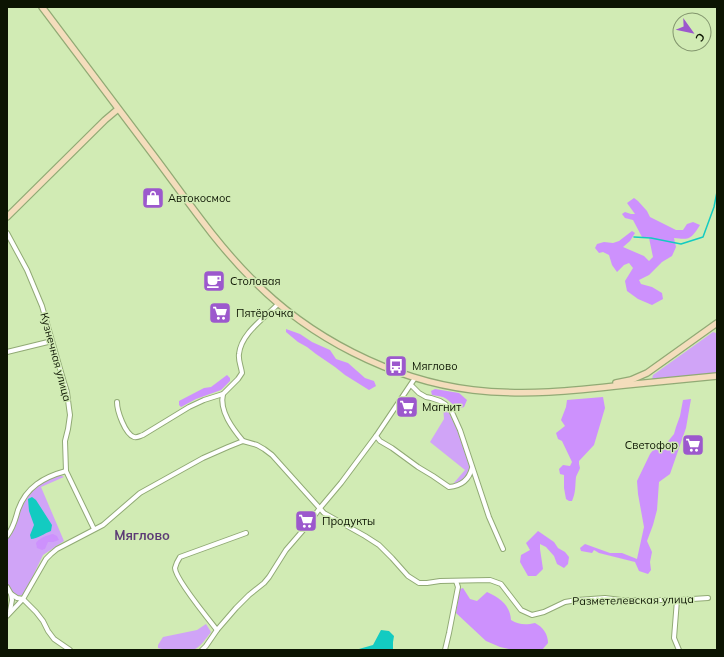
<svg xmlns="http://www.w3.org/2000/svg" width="724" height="657" viewBox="0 0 724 657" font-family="Mulish,sans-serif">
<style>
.green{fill:#d0a4f7}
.forest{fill:#cd91fd}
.water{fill:#13cbc1}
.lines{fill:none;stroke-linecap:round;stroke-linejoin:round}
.stream{stroke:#13cbc1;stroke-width:1.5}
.street-casing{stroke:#91aa75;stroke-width:6}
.secondary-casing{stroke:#91aa75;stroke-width:8}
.street{stroke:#fff;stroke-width:4}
.secondary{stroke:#f4ddbc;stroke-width:5.5}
.labels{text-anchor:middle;stroke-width:3;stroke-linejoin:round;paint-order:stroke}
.poi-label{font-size:11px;fill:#0c1402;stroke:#d1ebb4;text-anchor:start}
.street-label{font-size:11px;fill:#0c1402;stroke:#d1ebb4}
.quarter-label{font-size:13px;font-weight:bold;fill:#5c3b75;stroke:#d1ebb4}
</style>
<rect width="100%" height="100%" fill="#d1ebb4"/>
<g class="green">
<polygon points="713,332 716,333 717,373 653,379 652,379 653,375"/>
<polygon points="443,405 446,407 457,429 465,448 470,467 466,477 459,483 453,484 465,470 430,442 444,419"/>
<polygon points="60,475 64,477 41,487 64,541 43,555 33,576 23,595 18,596 14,594 7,584 7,538 15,527 22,505 27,495 45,481"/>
<path d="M206,624L211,632C207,637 200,648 193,650C188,652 163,650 158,648V645L163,637L197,630Z"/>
</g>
<g class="forest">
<path d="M634,198L638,201L647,211L650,217L676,230H683L687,224L693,222L700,225C691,239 690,240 674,238L676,247L672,256L662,262L649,275L639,280L641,284L652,287L662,293L663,299L652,305L638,299L627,291L625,281L633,268L629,263L624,265L617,272L612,265L609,255L603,252L599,253L595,248L597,244L604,242L613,243L619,241L632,231L635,233L630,241L623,247L644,256L649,261L653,257L649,238L642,237L633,220L625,218L622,214L625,212L631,214H635L627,203Z"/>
<polygon points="286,329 300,334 312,342 330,350 336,359 348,363 365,378 374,381 376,386 369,390 345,375 335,367 316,354 307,347 298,342 286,332"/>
<polygon points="227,375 230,378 230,381 221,390 196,399 181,407 179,405 179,401 204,388 211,387"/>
<path d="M435,389L459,393L467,400L464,407C454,410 451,400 443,397C440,396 436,396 432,395L431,391Z"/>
<path d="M603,397L605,408L594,445L579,461V464L580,468C579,471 577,474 576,477C575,486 576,492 572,501H569L566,499L564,488V475L560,474L559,469L563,465L570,466L572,462L562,441L558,439L556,433L565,426L561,420L566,407L567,400Z"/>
<polygon points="691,399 686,428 670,474 659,482 657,510 653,525 647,541 652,552 650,562 651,570 648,574 639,571 635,562 599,553 594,550 592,553 581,551 580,548 585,544 610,553 622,553 637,559 644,527 638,494 637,481 650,454 654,449 661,450 674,434 676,427 680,416 683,400"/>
<polygon points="538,531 554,542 558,548 565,552 569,557 568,564 564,568 557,564 554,556 546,547 540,544 540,549 543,569 536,576 528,576 520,562 521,555 530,550 526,543"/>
<path d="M53,534L57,536L59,540L53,542H48L45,549L42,550L37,548L36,543C39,538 47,535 53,534Z"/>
<path d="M463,588L470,599L477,601L487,592C500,598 510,605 511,620C519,625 526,625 535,623C543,627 548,634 548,643L542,650H514L500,647L486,641L456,613L460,589Z"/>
</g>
<g class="water">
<path d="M32,497L36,500L52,525L51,531C45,533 37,539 31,539L30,535L34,525L29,511L28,499Z"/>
<polygon points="381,630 389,631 394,636 393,642 393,650 361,650 359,649 373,645"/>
</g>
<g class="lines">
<polyline class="stream" points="634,237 651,238 681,244 703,237 714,207 717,192"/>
<g class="street-casing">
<g id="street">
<polyline points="7,233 27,270 42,306 63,379 67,392 69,408 70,415 68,429 65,441 66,471 94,529"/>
<polyline points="7,352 52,341"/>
<polyline points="411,385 419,393 426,397 431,398 440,401 445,404 451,410 460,430 489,517 503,549"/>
<path d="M223,394C219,411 233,429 243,441"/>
<path d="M117,402C117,411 125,434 134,437C137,438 140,436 143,435L189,407L204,400L223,394L238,379L242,373C241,366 238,360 239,354C241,333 265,318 278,304"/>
<path d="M376,436L380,441L392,448L418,467L433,476L449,487C461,486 469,480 472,468"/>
<path d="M7,536C14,527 15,520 18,510C26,487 44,477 66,471"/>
<polyline points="7,587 11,594 17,598 23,599 36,612 43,621 48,631 54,639 70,650"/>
<polyline points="677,600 674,638 679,650"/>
<polyline points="10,611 12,600 11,594"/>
<polyline points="7,616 23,599 46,559 51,554 57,549 103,525 140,493 203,458 228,447 243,441 257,445 264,449 272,455 324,513 365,536 379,545 392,558 408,576 419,583 427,583 440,581 490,580 501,584 521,610 532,615 544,612 565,602 577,600 605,598 621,600 677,600 708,598"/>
<path d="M217,630C209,620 175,578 175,568C176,564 178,560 180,557L246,533"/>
<polyline points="202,650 206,646 217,630 236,608 249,595 264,583 269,577 286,550 305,528 320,508 341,483 376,436 415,378"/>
<polyline points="445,650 449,633 458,587 456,581"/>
</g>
</g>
<g class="secondary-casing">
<g id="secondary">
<path d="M42,7C79,57 117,106 154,156C185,197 214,241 251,278C308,337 391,380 473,390C524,396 574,391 625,385C655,382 686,379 717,376"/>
<polyline points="7,217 105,120 118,109"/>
<polyline points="616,383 631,380 647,373 717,323"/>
</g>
</g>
<use href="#street" class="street"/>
<use href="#secondary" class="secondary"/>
</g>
<defs>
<g id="shop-square" transform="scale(1.15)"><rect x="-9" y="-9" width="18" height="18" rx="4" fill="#9c58cd" stroke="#d1ebb4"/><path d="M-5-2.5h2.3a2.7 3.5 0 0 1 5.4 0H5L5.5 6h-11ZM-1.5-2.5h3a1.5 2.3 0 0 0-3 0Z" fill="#fff"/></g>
<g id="cafe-square" transform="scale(1.15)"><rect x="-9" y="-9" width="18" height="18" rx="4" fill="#9c58cd" stroke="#d1ebb4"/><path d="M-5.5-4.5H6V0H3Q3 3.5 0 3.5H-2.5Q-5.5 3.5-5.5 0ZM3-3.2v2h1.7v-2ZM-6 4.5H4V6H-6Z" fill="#fff"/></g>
<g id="supermarket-square" transform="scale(1.15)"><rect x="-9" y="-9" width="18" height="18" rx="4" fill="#9c58cd" stroke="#d1ebb4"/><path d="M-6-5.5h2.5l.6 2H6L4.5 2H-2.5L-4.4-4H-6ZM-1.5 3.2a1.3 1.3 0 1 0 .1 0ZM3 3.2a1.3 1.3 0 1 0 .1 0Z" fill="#fff"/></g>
<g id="bus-square" transform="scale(1.15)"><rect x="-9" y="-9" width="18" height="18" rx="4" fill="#9c58cd" stroke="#d1ebb4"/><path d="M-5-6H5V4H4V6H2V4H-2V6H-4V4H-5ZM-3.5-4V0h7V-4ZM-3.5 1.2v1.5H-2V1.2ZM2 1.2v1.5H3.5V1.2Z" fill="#fff"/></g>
</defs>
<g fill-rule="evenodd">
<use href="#shop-square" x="153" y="198"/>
<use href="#cafe-square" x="214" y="281"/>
<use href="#supermarket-square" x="220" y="313"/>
<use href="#bus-square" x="396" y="366"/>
<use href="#supermarket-square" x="407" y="407"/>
<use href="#supermarket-square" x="693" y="445"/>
<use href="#supermarket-square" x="306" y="521"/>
</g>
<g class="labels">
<g class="poi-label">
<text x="168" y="202">Автокосмос</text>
<text x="230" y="285">Столовая</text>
<text x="236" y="317">Пятёрочка</text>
<text x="412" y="370">Мяглово</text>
<text x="422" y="411">Магнит</text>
<text x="678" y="449" text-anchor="end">Светофор</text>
<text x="322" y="525">Продукты</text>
</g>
<g class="street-label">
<text transform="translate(56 357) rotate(75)" y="4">Кузнечная улица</text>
<text transform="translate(633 600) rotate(-1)" y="4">Разметелевская улица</text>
</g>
<g class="quarter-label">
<text x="142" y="540">Мяглово</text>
</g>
</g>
<rect width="724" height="657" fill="none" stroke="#0c1402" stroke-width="16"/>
<g transform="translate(692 32) rotate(123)"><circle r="19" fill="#d1ebb4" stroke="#82956d"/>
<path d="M0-3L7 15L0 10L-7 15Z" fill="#9c58cd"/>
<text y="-6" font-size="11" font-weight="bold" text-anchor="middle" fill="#0c1402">С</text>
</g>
</svg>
